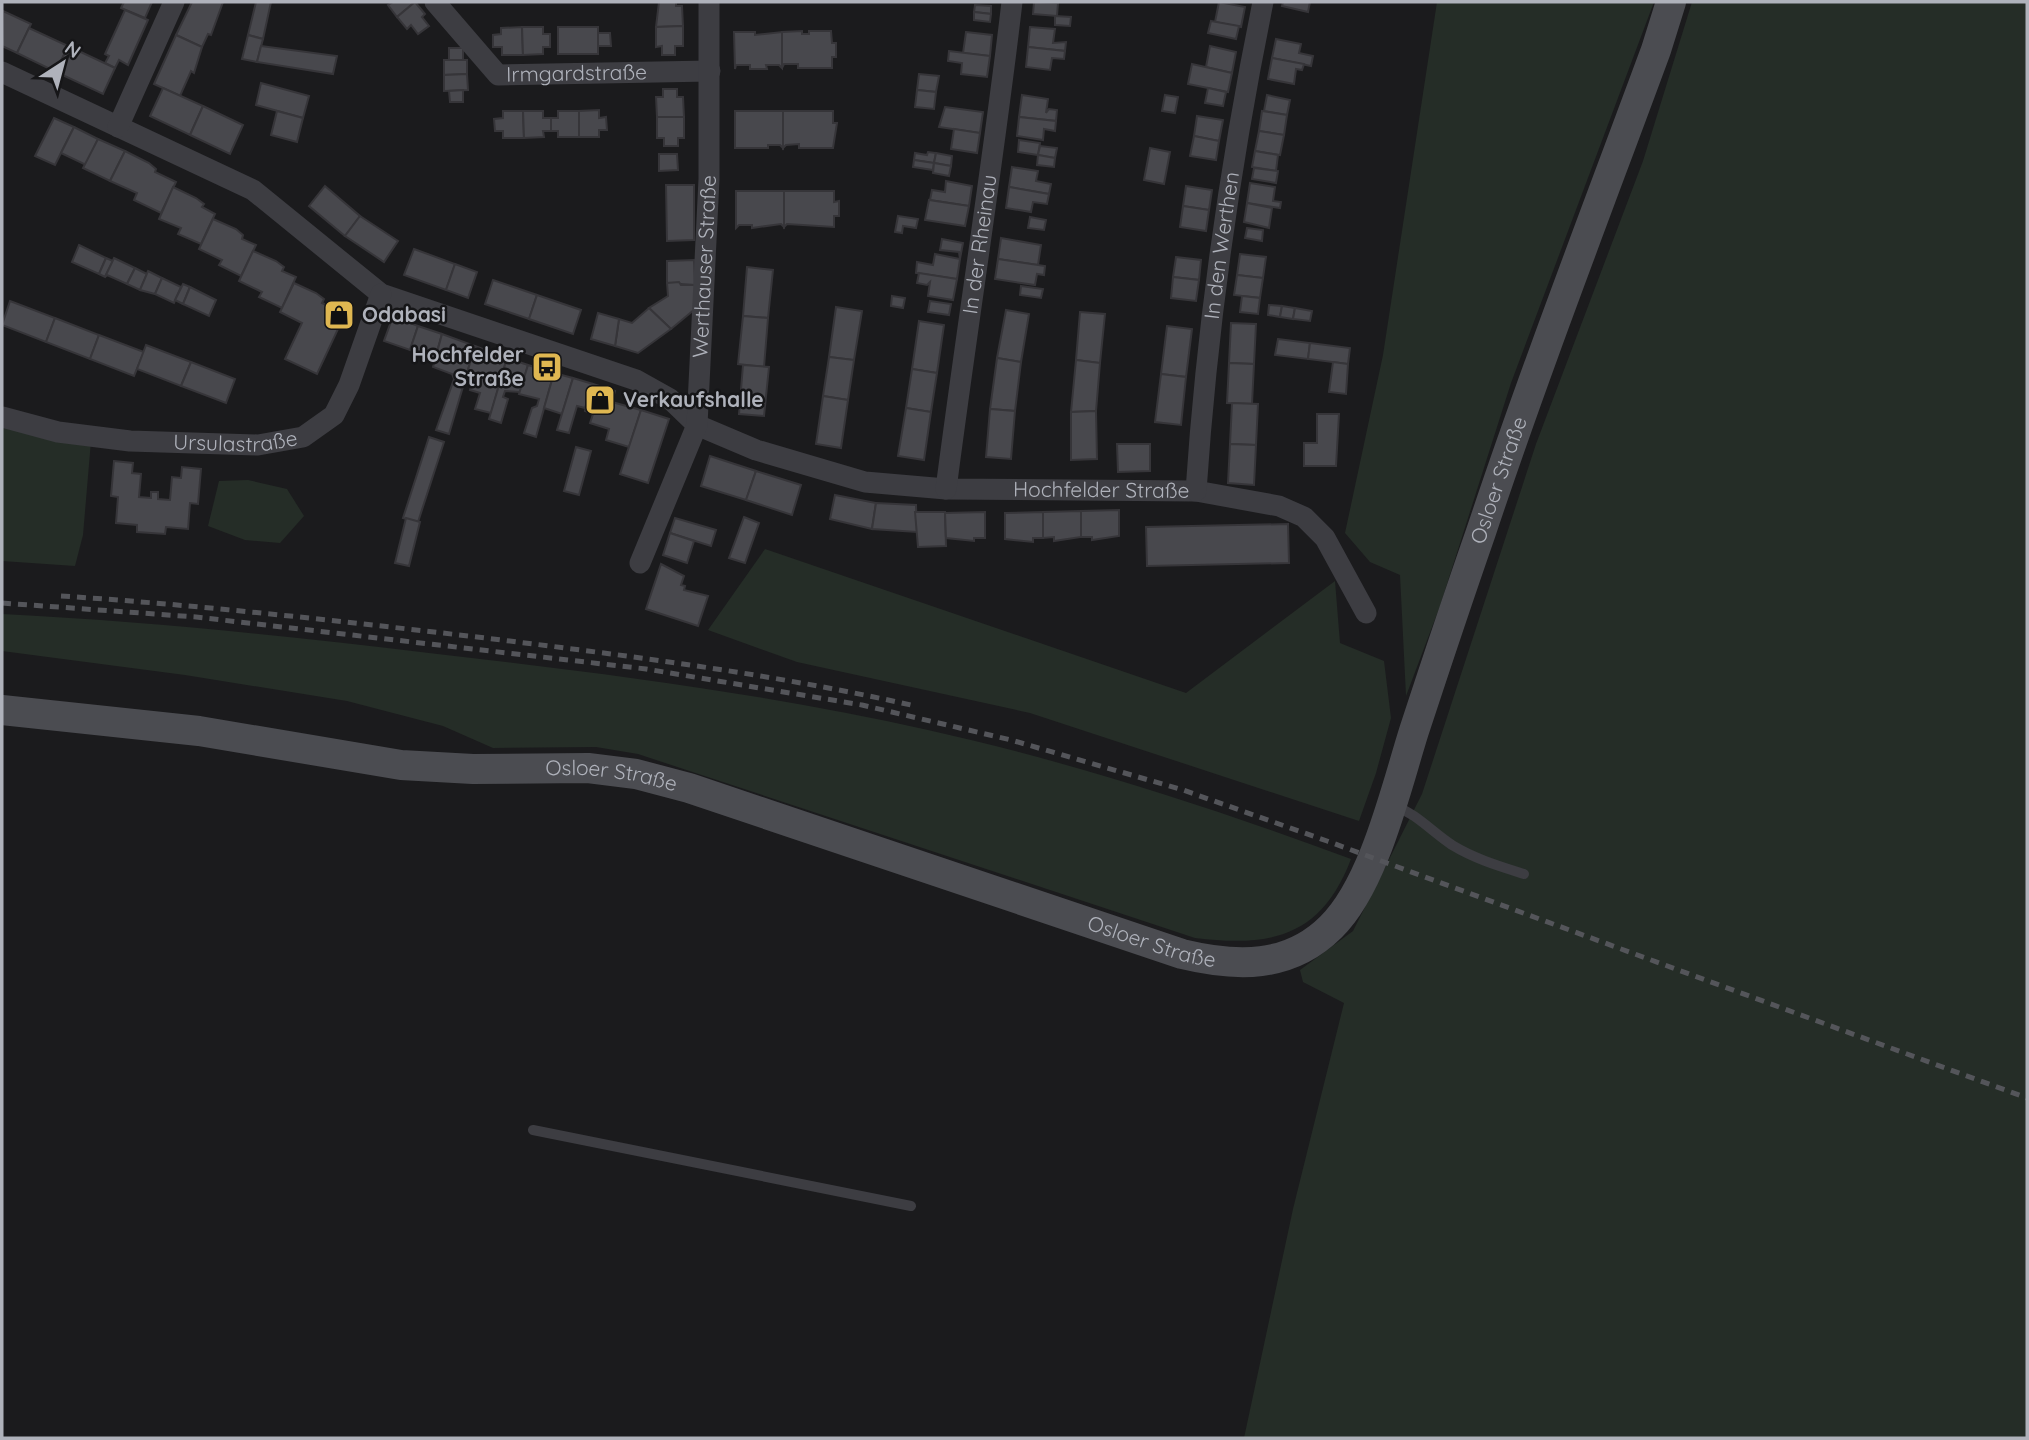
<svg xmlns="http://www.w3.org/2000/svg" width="2029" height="1440" viewBox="0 0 2029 1440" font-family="Quicksand,sans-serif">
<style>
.green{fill:#252d27}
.building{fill:#48484d;stroke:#363539;stroke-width:2}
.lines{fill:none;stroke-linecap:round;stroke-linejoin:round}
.lane{stroke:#3d3d42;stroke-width:10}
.street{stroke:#3d3d42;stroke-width:21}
.secondary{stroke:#4b4c51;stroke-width:30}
.rail{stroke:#54555a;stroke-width:5;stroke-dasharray:9 7;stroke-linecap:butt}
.labels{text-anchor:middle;stroke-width:5;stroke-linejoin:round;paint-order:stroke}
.street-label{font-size:21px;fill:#afb2bb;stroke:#161618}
.poi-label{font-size:21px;font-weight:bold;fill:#afb2bb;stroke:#161618;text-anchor:start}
</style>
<rect width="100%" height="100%" fill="#1b1b1d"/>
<g class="green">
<polygon points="1437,2 1654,2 1511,383 1440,606 1406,696 1400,575 1370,562 1345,533 1383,355"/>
<polygon points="1692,2 2027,2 2027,1438 1244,1438 1293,1209 1344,1003 1303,982 1300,970 1353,931 1422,794 1536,444 1643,161"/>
<polygon points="2,420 91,441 83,535 75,566 2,561"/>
<polygon points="248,480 287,489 304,516 280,543 245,540 208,526 219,481"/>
<polygon points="765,549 1186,693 1335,581 1340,643 1384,661 1391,718 1376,773 1359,821 1030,713 797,662 708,630"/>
<path d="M2,614C145,621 287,636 429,653C596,672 763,693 928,730C1072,762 1213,808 1351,859C1321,938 1270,947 1195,938L638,754L596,747L493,748L443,726L347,701L185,675L2,651Z"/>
</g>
<g class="building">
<polygon points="124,2 152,2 145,18 121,8"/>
<polygon points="192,2 223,2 211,35 208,34 202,47 176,35"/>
<polygon points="256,2 271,2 263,39 248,35"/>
<polygon points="393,2 415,2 397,17 388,5"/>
<polygon points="415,2 425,14 422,17 429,26 418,34 411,25 407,29 397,17"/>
<polygon points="659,2 676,2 676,6 682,6 683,26 656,27"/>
<polygon points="1034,2 1058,3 1057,16 1033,14"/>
<polygon points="1219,2 1245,7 1241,27 1215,22"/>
<polygon points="1283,2 1310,2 1308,12 1282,6"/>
<polygon points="975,5 991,6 991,14 974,12"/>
<polygon points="125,10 148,20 128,65 119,60 115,68 105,63 109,56 105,54"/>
<polygon points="3,11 31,24 17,53 2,46"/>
<polygon points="974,12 991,14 990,22 974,20"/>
<polygon points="1055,16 1071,17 1070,26 1055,25"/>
<polygon points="1211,21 1239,26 1236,39 1208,33"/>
<polygon points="683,26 683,46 675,46 675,55 662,55 662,46 656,47 656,27"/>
<polygon points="522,27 523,55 502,55 502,47 493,47 493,35 501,34 501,28"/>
<polygon points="522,27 543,27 543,34 550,34 550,47 543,47 543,54 523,55"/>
<rect x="558" y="27" width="40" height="27"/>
<polygon points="1030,27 1055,29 1053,43 1066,42 1065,51 1028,47"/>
<polygon points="29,28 68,46 56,72 17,53"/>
<polygon points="802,31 802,34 809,34 809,31 831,31 832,43 836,43 836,57 832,57 832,68 798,68 798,64 784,64 782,68 782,32"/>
<polygon points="734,32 755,32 755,35 782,32 782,68 779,65 766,65 767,69 750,69 750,65 736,65 735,69"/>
<polygon points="966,32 992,35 990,56 963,53"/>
<polygon points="598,33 610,33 611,46 598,46"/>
<polygon points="176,35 202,47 194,73 191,71 180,96 154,84"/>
<polygon points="248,35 263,39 257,62 242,59"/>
<polygon points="1276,39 1301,44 1299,53 1313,56 1311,66 1272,58"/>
<polygon points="68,46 115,68 103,94 56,72"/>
<polygon points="261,46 337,56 333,74 257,62"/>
<polygon points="1210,46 1236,52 1232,73 1206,67"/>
<polygon points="1028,47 1065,51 1064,59 1052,58 1050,70 1026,67"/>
<rect x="449" y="48" width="14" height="12"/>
<polygon points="949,51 990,56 987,77 961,74 962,63 948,61"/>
<polygon points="1272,58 1304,64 1302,70 1296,69 1294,84 1268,79"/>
<polygon points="444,60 467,60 467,74 444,75"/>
<polygon points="1192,64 1232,73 1228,92 1188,84"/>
<polygon points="467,74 468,90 444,91 444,75"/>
<polygon points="919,74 939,76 936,92 917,90"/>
<polygon points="261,83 309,96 303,118 256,105"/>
<polygon points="163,88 203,106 190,135 150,116"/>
<polygon points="1208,88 1226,92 1223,106 1205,103"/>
<polygon points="663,89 677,89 677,97 683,97 684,117 657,117 656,97 663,97"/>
<polygon points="463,90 463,102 450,102 449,91"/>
<polygon points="917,90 936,92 934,109 915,107"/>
<polygon points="1022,95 1048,99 1046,113 1049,109 1057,110 1056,121 1019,117"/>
<polygon points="1165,95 1178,97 1175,113 1162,111"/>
<polygon points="1267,95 1290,100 1287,115 1264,111"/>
<polygon points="203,106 243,125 230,154 190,135"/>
<polygon points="945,107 983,112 980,133 939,127"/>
<polygon points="599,110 599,118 606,117 607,130 599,130 599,137 579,137 579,111"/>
<polygon points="277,111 303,118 297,142 271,135"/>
<polygon points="503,111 523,111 524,138 503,138 503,131 495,131 494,119 503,118"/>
<polygon points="523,111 543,111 543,118 551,118 551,131 543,131 544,137 524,138"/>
<polygon points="558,111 579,111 579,137 558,137 558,131 551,131 551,118 558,118"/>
<polygon points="735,111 783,111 783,148 780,145 768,145 768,148 735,148"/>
<polygon points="783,111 833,111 833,123 837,123 833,148 799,148 799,144 786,145 783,148"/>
<polygon points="1262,111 1287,115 1284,135 1259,131"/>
<polygon points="1197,116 1223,120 1219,141 1194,136"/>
<polygon points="657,117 684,117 684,138 678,138 678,146 664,146 664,138 657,138"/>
<polygon points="1019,117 1056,121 1055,131 1044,129 1043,140 1017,136"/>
<polygon points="54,118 74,127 55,165 35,156"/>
<polygon points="74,127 98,139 86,165 61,153"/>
<polygon points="954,129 980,133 977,153 951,149"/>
<polygon points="1259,131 1284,135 1280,155 1255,151"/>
<polygon points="1194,136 1219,141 1216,160 1190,156"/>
<polygon points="98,139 125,151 110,181 83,168"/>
<polygon points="1019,140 1040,143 1038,155 1018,152"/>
<polygon points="1040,146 1057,148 1055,158 1038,155"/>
<polygon points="1150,148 1170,152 1164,184 1144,180"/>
<polygon points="125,151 149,163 156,169 155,172 176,182 161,213 134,200 137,193 110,181"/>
<polygon points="1255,151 1278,155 1276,171 1252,167"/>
<polygon points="928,152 936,153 934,163 914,160 915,153 927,155"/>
<polygon points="936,153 952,156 951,166 934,163"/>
<polygon points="659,154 677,154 678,170 659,171"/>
<polygon points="1038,155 1055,158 1054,167 1037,165"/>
<polygon points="914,160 934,163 933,170 913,167"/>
<polygon points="934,163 951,166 949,176 933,173"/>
<polygon points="1012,167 1038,171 1036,181 1051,184 1049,194 1009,187"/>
<polygon points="1254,168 1278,171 1276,183 1252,179"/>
<polygon points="946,181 972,186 969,206 930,200 932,190 945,192"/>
<polygon points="1250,183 1275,187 1273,201 1281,202 1280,208 1247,203"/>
<polygon points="666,185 694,185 694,240 667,241"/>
<polygon points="325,186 360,216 345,236 309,206"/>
<polygon points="1186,186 1212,190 1209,210 1183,206"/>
<polygon points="173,187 196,198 204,204 202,207 215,214 201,244 178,234 181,228 159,219"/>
<polygon points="1009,187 1049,194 1047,204 1033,202 1031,212 1006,208"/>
<polygon points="736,191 784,191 784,227 781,224 752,228 752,225 739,225 736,228"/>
<polygon points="784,191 834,191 834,202 839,201 839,216 834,216 834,227 787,224 784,227"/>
<polygon points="929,200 969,206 965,226 925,220"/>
<polygon points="1247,203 1272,208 1269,228 1244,222"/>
<polygon points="1183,206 1209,210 1206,231 1180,227"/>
<polygon points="360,216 398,241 384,262 345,236"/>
<polygon points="898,216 918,219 916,228 903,226 902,233 895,232"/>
<polygon points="1030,217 1046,220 1044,230 1028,228"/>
<polygon points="213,219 236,229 243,235 242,239 256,245 241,276 219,265 222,260 199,249"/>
<polygon points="1247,228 1263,230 1262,241 1245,238"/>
<polygon points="1001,238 1041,245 1038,265 998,259"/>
<polygon points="942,239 963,243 960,259 959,252 940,250"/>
<polygon points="79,245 106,258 99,274 72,262"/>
<polygon points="414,249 455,264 446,290 404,275"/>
<polygon points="253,251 276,261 284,267 282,271 296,277 282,308 259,297 262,292 239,281"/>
<polygon points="935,254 960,259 957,279 916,273 917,262 933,265"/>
<polygon points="1240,254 1266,257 1263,278 1237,275"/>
<polygon points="1176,257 1201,260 1199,280 1173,277"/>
<polygon points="106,258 113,261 105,277 99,274"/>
<polygon points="114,258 135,268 127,284 107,275 105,277"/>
<polygon points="998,259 1045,266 1044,275 1037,274 1035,285 995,279"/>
<polygon points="694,260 695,285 667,283 667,261"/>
<polygon points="455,264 477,272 468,298 446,290"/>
<polygon points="747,267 773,270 768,318 743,316"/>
<polygon points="135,268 147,274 140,290 127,284"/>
<polygon points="148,271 162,278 155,294 140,290"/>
<polygon points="919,273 957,279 953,300 928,296 930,282 927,285 917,283"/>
<polygon points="1237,275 1263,278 1260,298 1234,295"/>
<polygon points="1173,277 1199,280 1196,301 1171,298"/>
<polygon points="162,278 181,287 174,303 155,294"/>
<polygon points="493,280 537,295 529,319 485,304"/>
<polygon points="679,282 681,285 695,285 695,309 671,329 649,308 668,296 667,283"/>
<polygon points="294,283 316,293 324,299 322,303 345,314 317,374 285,359 302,323 280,312"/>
<polygon points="183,284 190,287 183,304 175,300"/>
<polygon points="1021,286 1043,289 1041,298 1020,295"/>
<polygon points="190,287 216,300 209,316 183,304"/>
<polygon points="537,295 581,310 573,334 529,319"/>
<polygon points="892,296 905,298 903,308 891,306"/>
<polygon points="1242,296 1260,298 1258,314 1240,312"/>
<polygon points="10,301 55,318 46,342 2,325"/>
<polygon points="930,301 951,304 949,315 928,312"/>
<polygon points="1269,305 1282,306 1280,317 1268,315"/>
<polygon points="1282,306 1295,308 1293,319 1280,317"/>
<polygon points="836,307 862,311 854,360 829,357"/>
<polygon points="649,308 671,329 638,353 615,346 619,319 632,323"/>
<polygon points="1295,308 1312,311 1310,321 1293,319"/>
<polygon points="1006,310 1029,314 1021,362 997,358"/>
<polygon points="1080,312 1105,314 1100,363 1076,360"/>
<polygon points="598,313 619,319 615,346 591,339"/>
<polygon points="393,316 418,326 410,350 384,341"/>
<polygon points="743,316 768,318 764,367 738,364"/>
<polygon points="55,318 99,335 90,359 46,342"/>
<polygon points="919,321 944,325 937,373 912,369"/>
<polygon points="1231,323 1256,324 1254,364 1229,363"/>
<polygon points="418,326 442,334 435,359 410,350"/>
<polygon points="1167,326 1192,329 1186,377 1161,374"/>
<polygon points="442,334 475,346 449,434 436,430 454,379 452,374 433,367"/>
<polygon points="99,335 144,352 134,376 90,359"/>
<polygon points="1278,339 1310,343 1308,359 1275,355"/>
<polygon points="1310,343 1350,348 1348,364 1308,359"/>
<polygon points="146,345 191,362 181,386 137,369"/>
<polygon points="475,346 507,358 491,413 475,409 480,393 470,390 472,383 465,380"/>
<polygon points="829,357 854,360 848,400 823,396"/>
<polygon points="507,358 528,365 520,392 505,391 503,397 508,399 501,423 489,419"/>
<polygon points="997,358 1021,362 1015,411 990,409"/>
<polygon points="1076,360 1100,363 1096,411 1071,412"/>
<polygon points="191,362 235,379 226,403 181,386"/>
<polygon points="1333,362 1348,364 1346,394 1329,392"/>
<polygon points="1229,363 1254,364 1252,404 1227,403"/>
<polygon points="528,365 554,373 536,437 524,433 532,408 537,406 539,399 519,394"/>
<polygon points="743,365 769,367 764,416 739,414"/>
<polygon points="912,369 937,373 931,412 906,408"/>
<polygon points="554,373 573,378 562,414 544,408"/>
<polygon points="1161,374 1186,377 1181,425 1155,422"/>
<polygon points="573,378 593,384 585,408 577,406 569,433 557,430"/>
<polygon points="593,384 615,391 612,402 641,410 629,447 606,440 609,429 590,423 593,414 585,411"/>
<polygon points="823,396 848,400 841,448 816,444"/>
<polygon points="1232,403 1258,404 1256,445 1230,444"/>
<polygon points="906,408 931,412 924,460 898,456"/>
<polygon points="990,409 1015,411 1011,459 986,457"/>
<polygon points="641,410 669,419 648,483 620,474"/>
<polygon points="1096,411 1097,459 1071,460 1071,412"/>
<polygon points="1317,414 1339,414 1336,466 1304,466 1304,443 1317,443"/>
<polygon points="429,437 444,442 418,522 403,518"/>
<polygon points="1117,444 1150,444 1150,471 1118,472"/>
<polygon points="1230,444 1256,445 1254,485 1228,483"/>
<polygon points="576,447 591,451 579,495 564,491"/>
<polygon points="710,456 756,471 746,500 701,486"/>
<polygon points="114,461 133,463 132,473 141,474 139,497 151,498 151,492 158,492 158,499 170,500 172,477 181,478 182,467 201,469 198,504 190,503 188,529 166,527 165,534 137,532 137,525 116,523 118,497 111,496"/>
<polygon points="756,471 801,485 792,515 746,500"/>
<polygon points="835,495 876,503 872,529 830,519"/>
<polygon points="876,503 916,505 917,532 872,529"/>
<polygon points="1119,510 1119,536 1092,540 1092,537 1081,537 1081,511"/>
<polygon points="1081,511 1081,537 1054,541 1054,537 1043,538 1043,512"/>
<polygon points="915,512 945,512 946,546 918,547"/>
<polygon points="985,512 985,538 974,538 974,541 946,538 945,513"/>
<polygon points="1043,512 1043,538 1033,538 1033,542 1005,539 1005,513"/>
<polygon points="744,517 759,523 745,563 729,558"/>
<polygon points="406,518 420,522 409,566 395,563"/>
<polygon points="675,518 716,530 711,546 670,533"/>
<polygon points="1288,524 1289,563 1147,566 1146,527"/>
<polygon points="670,533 694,541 687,563 663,555"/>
<polygon points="661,564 684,576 681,585 685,586 684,590 708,596 698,626 646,609"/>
</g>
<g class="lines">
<g class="lane">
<path d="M1393,805C1417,814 1431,831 1452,845C1475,859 1499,866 1524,874"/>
<polyline points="533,1130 911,1206"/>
</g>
<g class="street">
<path id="s1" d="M435,2L498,75L710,71"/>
<path id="s2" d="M2,72L253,190L381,294L636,380L670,399L697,425L756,450L865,482L946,489L1196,491L1279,506L1304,517L1325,538L1366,613"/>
<polyline points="118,127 174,2"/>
<path id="s3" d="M2,417L58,432L130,441L258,445L303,437L334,415L349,385L381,294"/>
<path id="s4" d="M946,489C967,326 993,165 1012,2"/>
<path id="s5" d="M1196,491C1207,326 1230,164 1263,2"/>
<path id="s6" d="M640,563L697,425L709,179V2"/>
</g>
<path class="secondary" id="s7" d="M2,710L199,731L401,765L473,769L588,768L636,774L689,788L1182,954C1236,967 1289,969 1331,927C1374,885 1396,788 1414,731C1436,664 1458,598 1481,532C1535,370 1597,210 1656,50L1671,2"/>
<g class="rail">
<path d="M61,596C200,605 339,621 477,637C623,655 768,673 911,705"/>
<polyline points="2,603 196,617 646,669 862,705 1011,740 1183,790 1327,841 2027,1098"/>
</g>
</g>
<defs>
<g id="shop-square" transform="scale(1.575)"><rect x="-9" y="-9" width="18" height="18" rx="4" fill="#dfb751" stroke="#161618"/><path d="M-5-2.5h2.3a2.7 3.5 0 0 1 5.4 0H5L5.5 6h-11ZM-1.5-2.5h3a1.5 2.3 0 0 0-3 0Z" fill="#111"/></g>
<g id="bus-square" transform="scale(1.575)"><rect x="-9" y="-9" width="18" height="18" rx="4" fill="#dfb751" stroke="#161618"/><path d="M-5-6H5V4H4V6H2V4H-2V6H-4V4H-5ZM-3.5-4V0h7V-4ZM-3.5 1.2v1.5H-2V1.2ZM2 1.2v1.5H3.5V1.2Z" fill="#111"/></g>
</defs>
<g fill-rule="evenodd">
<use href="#shop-square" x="339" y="315"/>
<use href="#bus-square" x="547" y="367"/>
<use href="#shop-square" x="600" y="400"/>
</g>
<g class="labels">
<g class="street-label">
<text dy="7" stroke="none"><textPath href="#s1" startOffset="175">Irmgardstraße</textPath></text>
<text dy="7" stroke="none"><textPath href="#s4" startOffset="247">In der Rheinau</textPath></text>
<text dy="7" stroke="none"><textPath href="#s5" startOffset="247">In den Werthen</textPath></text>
<text dy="7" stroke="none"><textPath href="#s6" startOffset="308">Werthauser Straße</textPath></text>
<text dy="7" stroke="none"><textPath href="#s3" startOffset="236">Ursulastraße</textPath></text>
<text dy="7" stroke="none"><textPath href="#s7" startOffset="1852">Osloer Straße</textPath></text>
<text dy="7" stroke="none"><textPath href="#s2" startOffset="1202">Hochfelder Straße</textPath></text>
<text dy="7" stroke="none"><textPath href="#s7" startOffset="614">Osloer Straße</textPath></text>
<text dy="7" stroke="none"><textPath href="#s7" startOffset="1181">Osloer Straße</textPath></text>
</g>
<g class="poi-label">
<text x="362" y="322">Odabasi</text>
<text x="524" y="362" text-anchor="end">Hochfelder<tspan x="524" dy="24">Straße</tspan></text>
<text x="623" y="407">Verkaufshalle</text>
</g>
</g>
<rect width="2029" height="1440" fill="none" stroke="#afb2bb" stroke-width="7"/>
<g transform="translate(63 63) rotate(36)" stroke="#161618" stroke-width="5" paint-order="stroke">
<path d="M0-5L12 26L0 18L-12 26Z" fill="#afb2bb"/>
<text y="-10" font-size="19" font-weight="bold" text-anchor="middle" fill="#afb2bb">N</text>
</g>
</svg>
